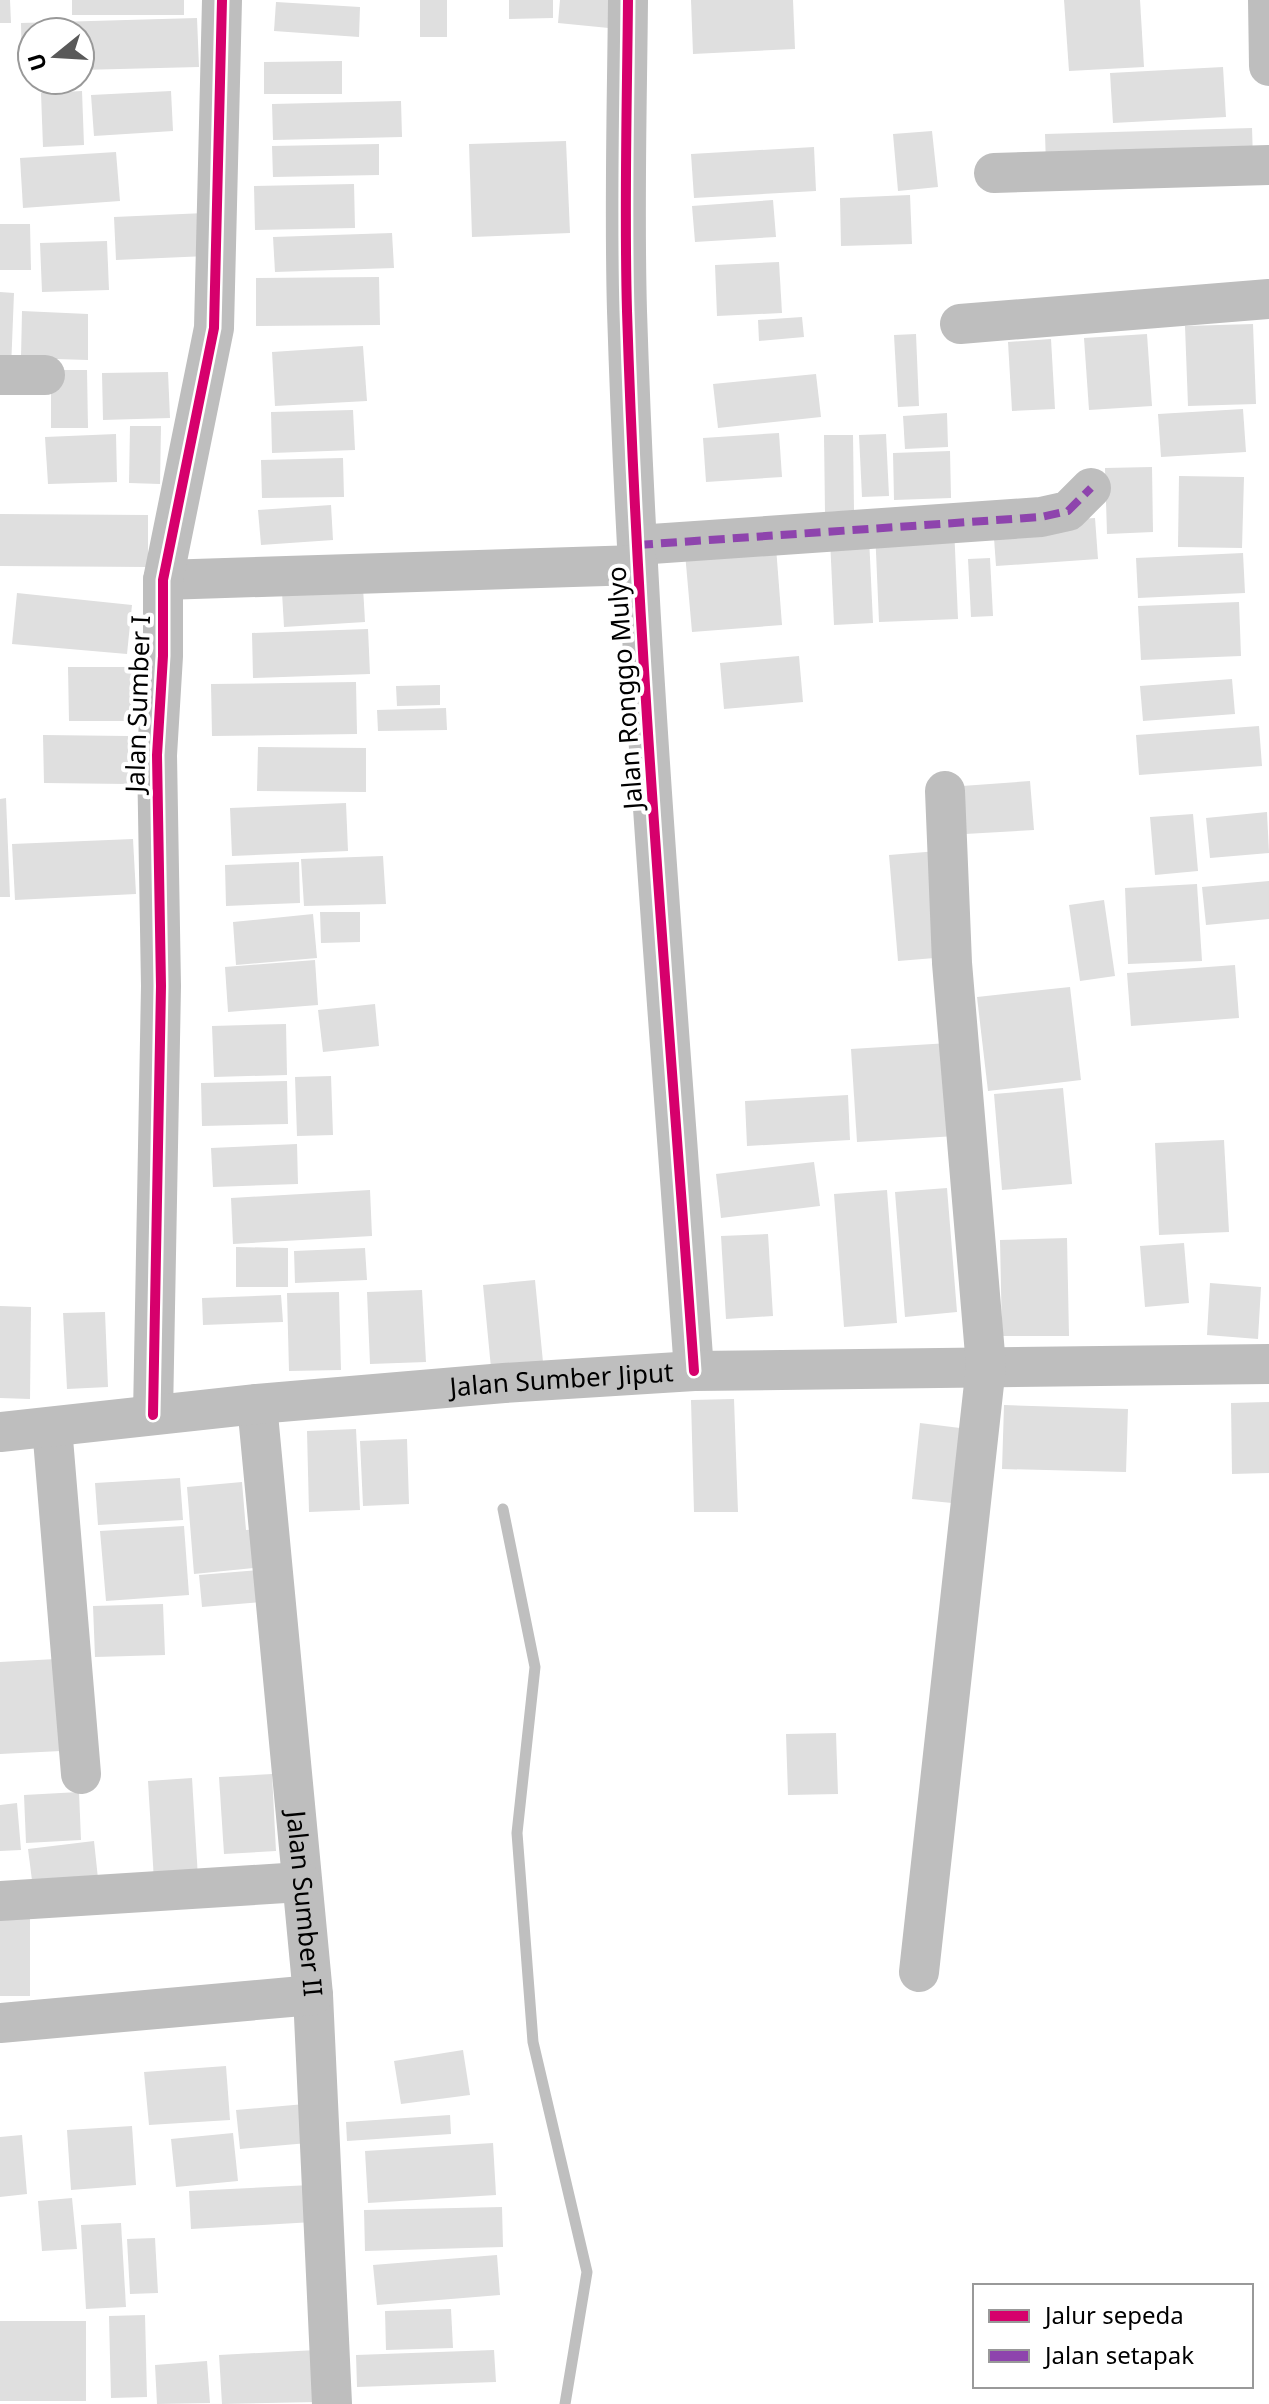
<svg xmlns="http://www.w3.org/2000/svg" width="1269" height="2404" viewBox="0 0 1269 2404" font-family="'Noto Sans',sans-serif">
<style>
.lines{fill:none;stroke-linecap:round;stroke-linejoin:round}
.stream{stroke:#bfbfbf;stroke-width:11}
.building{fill:#dfdfdf}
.street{stroke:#bebebe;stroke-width:40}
.quiet{stroke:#8e44ad;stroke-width:8;stroke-dasharray:16 8;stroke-linecap:butt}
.cycleway-casing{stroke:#fff;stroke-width:15}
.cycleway{stroke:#d6006c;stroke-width:10}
.labels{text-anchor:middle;stroke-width:8;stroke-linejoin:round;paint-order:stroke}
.street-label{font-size:26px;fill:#000;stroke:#fff}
</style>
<rect width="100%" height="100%" fill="#fff"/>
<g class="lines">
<polyline class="stream" points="503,1509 535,1667 517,1833 533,2042 587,2272 565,2404"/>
</g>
<g class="building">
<polygon points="0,0 10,0 11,23 0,23"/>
<rect x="72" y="0" width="112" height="15"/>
<rect x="420" y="0" width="27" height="37"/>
<polygon points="509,0 553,0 553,18 509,19"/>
<polygon points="560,0 622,0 619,29 558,23"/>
<polygon points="691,0 793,0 795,49 693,54"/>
<polygon points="1064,0 1140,0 1144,67 1069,71"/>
<polygon points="276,2 360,7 359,37 274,31"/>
<polygon points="197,18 199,67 80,70 80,32 32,32 32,71 22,72 21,23"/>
<polygon points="342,61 342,94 264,94 264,62"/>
<polygon points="1223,67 1226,117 1113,123 1110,73"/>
<polygon points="82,91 84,145 43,147 41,93"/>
<polygon points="171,91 173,131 94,136 91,95"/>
<polygon points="401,101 402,137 273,140 272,104"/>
<polygon points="1252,128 1253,159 1046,165 1045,134"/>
<polygon points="932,131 938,187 898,191 893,134"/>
<polygon points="566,141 570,233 472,237 469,144"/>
<polygon points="379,144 379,175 273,177 272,146"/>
<polygon points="814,147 816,191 694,198 691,154"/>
<polygon points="116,152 120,201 23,208 20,158"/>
<polygon points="354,184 355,228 255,230 254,186"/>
<polygon points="910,195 912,244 841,246 840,198"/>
<polygon points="773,200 776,237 695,242 692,206"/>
<polygon points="205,213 207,256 116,260 114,217"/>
<polygon points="0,224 30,224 31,270 0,270"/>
<polygon points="392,233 394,268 275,272 273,237"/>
<polygon points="107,241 109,290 42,292 40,243"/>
<polygon points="779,262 782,313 717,316 715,265"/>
<polygon points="379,277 380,325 256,326 256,278"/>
<polygon points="0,292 14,293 11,369 0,369"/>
<polygon points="22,311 88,314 88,360 21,358"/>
<polygon points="802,317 804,337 759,341 758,320"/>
<polygon points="1253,324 1256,404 1188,406 1185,326"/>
<polygon points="916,334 919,406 898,407 894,335"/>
<polygon points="1147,334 1152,406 1089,410 1084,338"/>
<polygon points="1051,339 1055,409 1012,411 1008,342"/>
<polygon points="363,346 367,401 275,406 272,352"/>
<polygon points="51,370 87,370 88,428 51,428"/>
<polygon points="168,372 170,418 103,420 102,373"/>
<polygon points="816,374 821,417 718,428 713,384"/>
<polygon points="1243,409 1246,452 1161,457 1158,414"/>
<polygon points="353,410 355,450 272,453 271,412"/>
<polygon points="947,413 948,447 905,449 903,416"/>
<polygon points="130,426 161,426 160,484 129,483"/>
<polygon points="779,433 782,477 706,482 703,438"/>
<polygon points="116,434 117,482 48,484 45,437"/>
<polygon points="886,434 889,496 862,497 859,435"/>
<polygon points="824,435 853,435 854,511 825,512"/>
<polygon points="950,451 951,498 894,500 893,453"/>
<polygon points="343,458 344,497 262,498 261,460"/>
<polygon points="1152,467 1153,532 1107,534 1105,468"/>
<polygon points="1179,476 1244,477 1242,548 1178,547"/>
<polygon points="331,505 333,540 261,545 258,510"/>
<polygon points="0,514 148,515 148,567 0,566"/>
<polygon points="1095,518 1098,559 996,566 993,524"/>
<polygon points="954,526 958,619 879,622 875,529"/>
<polygon points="869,537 873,623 834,625 830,539"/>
<polygon points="776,547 782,625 692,632 685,553"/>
<polygon points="1243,553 1245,593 1138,598 1136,558"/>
<polygon points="990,558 993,616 971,617 968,559"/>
<polygon points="363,587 365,622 284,627 282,592"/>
<polygon points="17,593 132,605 127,654 12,644"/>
<polygon points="1239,602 1241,656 1141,660 1138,606"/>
<polygon points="368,629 370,674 253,678 252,633"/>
<polygon points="799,656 803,702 724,709 720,663"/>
<polygon points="68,667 145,667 144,721 69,721"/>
<polygon points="1232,679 1235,714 1143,721 1140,686"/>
<polygon points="356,682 357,734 212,736 211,684"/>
<polygon points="440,685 440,705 397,706 396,686"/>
<polygon points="446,708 447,730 378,731 377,710"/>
<polygon points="1259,726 1262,766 1139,775 1136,735"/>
<polygon points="43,735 128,736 128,784 44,783"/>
<polygon points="258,747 366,748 366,792 257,791"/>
<polygon points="1030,781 1034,830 965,834 962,786"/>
<polygon points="6,798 10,897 0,897 0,799"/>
<polygon points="346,803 348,851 232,856 230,808"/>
<polygon points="1267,812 1269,853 1210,858 1206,818"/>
<polygon points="1193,814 1198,871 1155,875 1150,817"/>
<polygon points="133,839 136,894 15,900 12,844"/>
<polygon points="938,851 947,957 898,961 889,855"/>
<polygon points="383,856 386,904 304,906 301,859"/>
<polygon points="299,862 300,903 226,906 225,865"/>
<polygon points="1269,881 1269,919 1206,925 1202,887"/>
<polygon points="1197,884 1202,961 1128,964 1125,888"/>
<polygon points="1104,900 1115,976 1080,981 1069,905"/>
<polygon points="320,912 360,912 360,942 321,943"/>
<polygon points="313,914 317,958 236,965 233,922"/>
<polygon points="315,960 318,1005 228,1012 225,967"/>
<polygon points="1235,965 1239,1018 1131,1026 1127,973"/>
<polygon points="1070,987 1081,1080 988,1091 977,997"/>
<polygon points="375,1004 379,1046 323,1052 318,1010"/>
<polygon points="286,1024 287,1075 214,1077 212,1026"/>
<polygon points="949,1043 956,1136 857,1142 851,1049"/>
<polygon points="331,1076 333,1135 297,1136 295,1077"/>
<polygon points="287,1081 288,1124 202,1126 201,1083"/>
<polygon points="1063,1088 1072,1184 1002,1190 994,1094"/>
<polygon points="848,1095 850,1140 747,1146 745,1101"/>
<polygon points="1224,1140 1229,1232 1159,1235 1155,1143"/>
<polygon points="297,1144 298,1184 213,1187 211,1148"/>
<polygon points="814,1162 820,1206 721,1218 716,1174"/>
<polygon points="947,1188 957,1312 905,1317 895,1192"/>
<polygon points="370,1190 372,1236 233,1244 231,1198"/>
<polygon points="887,1190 897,1323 844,1327 834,1194"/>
<polygon points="768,1234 773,1316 726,1319 721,1236"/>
<polygon points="1067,1238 1069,1336 1002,1336 1000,1240"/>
<polygon points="1184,1243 1189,1303 1145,1307 1140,1246"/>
<polygon points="236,1247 288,1248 288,1287 236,1287"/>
<polygon points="365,1248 367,1280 295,1283 294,1251"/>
<polygon points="535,1280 543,1362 491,1368 483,1285"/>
<polygon points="1210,1283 1261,1287 1258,1339 1207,1335"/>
<polygon points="422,1290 426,1362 370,1364 367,1292"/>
<polygon points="339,1292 341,1370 289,1371 287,1293"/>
<polygon points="281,1295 283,1322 203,1325 202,1298"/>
<polygon points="0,1306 31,1307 30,1399 0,1398"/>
<polygon points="105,1312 108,1387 67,1389 63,1313"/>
<polygon points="734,1399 738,1512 694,1512 691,1400"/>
<polygon points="1269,1402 1269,1473 1232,1474 1231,1403"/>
<polygon points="1004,1405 1128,1409 1126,1472 1002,1469"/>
<polygon points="920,1423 960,1428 952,1503 912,1499"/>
<polygon points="356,1429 360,1510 309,1512 307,1431"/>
<polygon points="407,1439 409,1504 363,1506 360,1441"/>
<polygon points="180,1478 183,1520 98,1525 95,1483"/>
<polygon points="242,1482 246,1530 261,1529 264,1567 194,1574 187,1487"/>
<polygon points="184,1526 189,1595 106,1601 100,1531"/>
<polygon points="258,1570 261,1602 202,1607 199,1575"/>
<polygon points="163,1604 165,1655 95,1657 93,1606"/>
<polygon points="56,1659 61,1751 0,1754 0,1662"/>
<polygon points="836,1733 838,1794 788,1795 786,1734"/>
<polygon points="272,1774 276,1851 224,1854 219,1777"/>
<polygon points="192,1778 198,1878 154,1881 148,1781"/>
<polygon points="79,1792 81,1840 26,1843 24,1795"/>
<polygon points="17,1803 21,1850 0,1851 0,1805"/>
<polygon points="94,1841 99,1888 34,1896 28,1849"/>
<rect x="0" y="1916" width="30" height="80"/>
<polygon points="463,2050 470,2095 401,2104 394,2061"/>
<polygon points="226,2066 230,2120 149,2125 144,2072"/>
<polygon points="305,2104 308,2143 240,2149 236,2110"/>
<polygon points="450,2115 451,2134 347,2141 346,2122"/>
<polygon points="132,2126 136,2185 71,2190 67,2130"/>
<polygon points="233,2133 238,2181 176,2187 171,2139"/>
<polygon points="22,2135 27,2194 0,2197 0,2137"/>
<polygon points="493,2143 496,2195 368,2203 365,2151"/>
<polygon points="311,2185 313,2222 191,2229 189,2191"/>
<polygon points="72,2198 77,2249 42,2251 38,2201"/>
<polygon points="502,2207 503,2247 365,2251 364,2210"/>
<polygon points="121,2223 126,2307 86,2309 81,2225"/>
<polygon points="155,2238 158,2293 130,2294 127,2239"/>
<polygon points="497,2255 500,2295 377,2305 373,2265"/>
<polygon points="451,2309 453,2348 386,2350 385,2311"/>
<polygon points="145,2315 147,2397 111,2398 109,2316"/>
<rect x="0" y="2321" width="86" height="80"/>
<polygon points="317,2350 319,2402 222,2404 219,2355"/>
<polygon points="494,2350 496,2382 357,2387 356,2355"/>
<polygon points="207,2361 210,2403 157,2404 155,2365"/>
</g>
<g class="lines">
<g class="street">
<path d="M628,0C627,104 624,207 627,311C638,665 669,1018 694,1371"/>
<polyline points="1268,0 1269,66"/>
<polyline points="994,173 1269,165"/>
<polyline points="960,324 1269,299"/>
<polyline points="0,375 45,375"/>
<polyline points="637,545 1041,517 1068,511 1091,488"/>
<polyline points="163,580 638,565"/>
<path id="s1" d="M257,1404L313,1995L332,2404"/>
<polyline points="153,1415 161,986 157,755 163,656 163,580 214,328 222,0"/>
<polyline points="52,1427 81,1774"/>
<path id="s2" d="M0,1432L257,1404L504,1383L694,1371L1269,1364"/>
<polyline points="0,1901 301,1882"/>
<polyline points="919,1972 986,1366 952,963 945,791"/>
<polyline points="0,2023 313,1995"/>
</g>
<polyline class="quiet" points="637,545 1041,517 1068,511 1091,488"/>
<g class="cycleway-casing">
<g id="cycleway">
<path d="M628,0C627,104 624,207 627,311C638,665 669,1018 694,1371"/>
<polyline points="153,1415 161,986 157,755 163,656 163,580 214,328 222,0"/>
</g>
</g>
<use href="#cycleway" class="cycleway"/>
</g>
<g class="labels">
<g class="street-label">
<text transform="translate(625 688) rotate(-94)" y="9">Jalan Ronggo Mulyo</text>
<text transform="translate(138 704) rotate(-88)" y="9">Jalan Sumber I</text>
<text dy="9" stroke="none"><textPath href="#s2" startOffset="564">Jalan Sumber Jiput</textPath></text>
<text dy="9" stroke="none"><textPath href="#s1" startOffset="502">Jalan Sumber II</textPath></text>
</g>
</g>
<rect x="973" y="2284" width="280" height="104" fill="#ffffff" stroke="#999999" stroke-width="2"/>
<rect x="989" y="2310" width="40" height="12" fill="#d6006c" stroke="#999999" stroke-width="2"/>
<text x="1045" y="2324" font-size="24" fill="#000000">Jalur sepeda</text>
<rect x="989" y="2350" width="40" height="12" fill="#8e44ad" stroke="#999999" stroke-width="2"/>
<text x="1045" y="2364" font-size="24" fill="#000000">Jalan setapak</text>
<g transform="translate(56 56) rotate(252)"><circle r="38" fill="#ffffff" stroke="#999999" stroke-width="2"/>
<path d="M0-6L14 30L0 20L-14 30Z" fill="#595959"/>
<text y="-12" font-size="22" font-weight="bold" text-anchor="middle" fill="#000000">U</text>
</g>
</svg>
